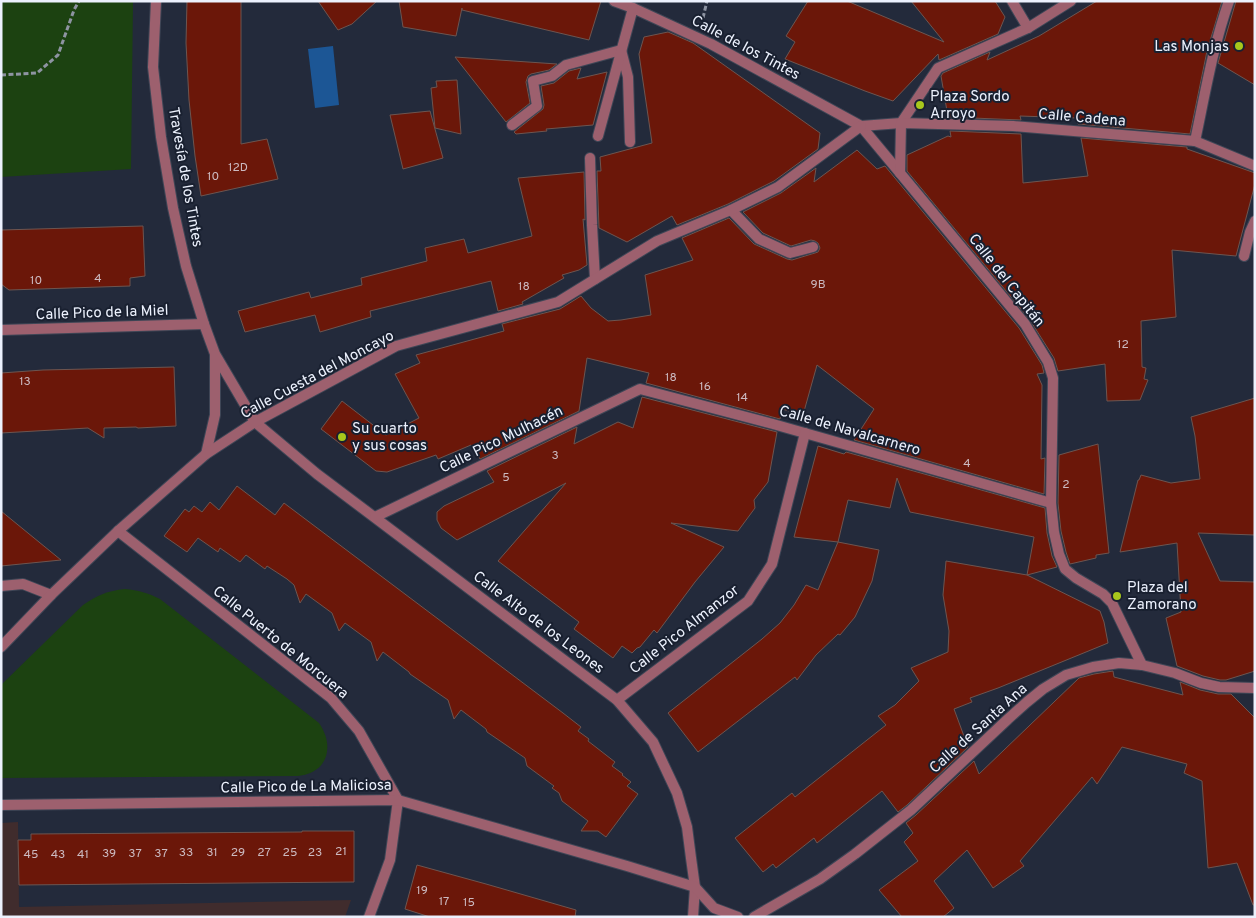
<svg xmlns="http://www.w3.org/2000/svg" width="1256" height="918" viewBox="0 0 1256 918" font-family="Overpass,sans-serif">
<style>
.education{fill:#402c2d}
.green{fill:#1c4211}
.water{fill:#1c5695}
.building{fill:#6b1709;stroke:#6d5550}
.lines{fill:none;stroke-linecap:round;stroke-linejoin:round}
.street-casing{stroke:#3f4656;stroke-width:12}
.path{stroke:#8e94a2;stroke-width:3;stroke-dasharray:5 2.5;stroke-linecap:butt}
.street{stroke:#9d606e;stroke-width:10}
.poi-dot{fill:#a8c71c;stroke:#192030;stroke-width:2}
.labels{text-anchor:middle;stroke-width:4;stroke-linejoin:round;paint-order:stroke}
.number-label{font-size:12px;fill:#ccbac0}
.poi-label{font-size:15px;fill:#ecf1fd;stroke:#192030;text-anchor:start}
.street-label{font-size:15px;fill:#ecf1fd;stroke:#192030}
</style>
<rect width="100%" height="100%" fill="#232a3b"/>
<polygon class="education" points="18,822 19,907 351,900 345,917 1,917 1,823"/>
<g class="green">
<polygon points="1,1 133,1 131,169 1,177"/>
<path d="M125,589C138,590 148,593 160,599L319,723C335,746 328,773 298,776L1,778V685L83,605C98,595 107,591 125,589Z"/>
</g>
<polygon class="water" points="333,46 339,105 315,108 308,49"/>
<g class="building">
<polygon points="187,1 241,1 241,144 267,139 278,179 201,196 195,156 189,100 186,43"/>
<polygon points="318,1 377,1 352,24 338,30"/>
<polygon points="399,1 601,1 589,40 462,10 462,8 456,36 403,27"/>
<polygon points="808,1 847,1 944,42 911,1 995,1 1005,17 998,34 939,60 938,54 893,101 865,91 785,59 795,42 786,36"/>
<polygon points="1097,1 1222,1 1207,51 1190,134 1078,124 1077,118 1020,116 1021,120 948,117 941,76 943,73 990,52 987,60 1039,36"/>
<polygon points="1236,1 1255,1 1255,85 1218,63"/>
<polygon points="668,32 693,43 820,133 818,149 774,181 728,204 677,225 672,216 627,242 599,228 597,171 601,171 600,157 652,143 639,54 644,37"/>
<polygon points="455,57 557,64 549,70 531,74 528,76 526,82 530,103 506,122"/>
<polygon points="581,68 577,79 607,72 593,125 546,129 547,131 516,134 514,132 543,109 544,105 541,86 554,83 569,71"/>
<polygon points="457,80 461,134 435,128 431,88 437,87 436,81"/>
<polygon points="430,111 443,158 403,169 390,115"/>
<polygon points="950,131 1021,134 1023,183 1088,176 1081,138 1187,147 1187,149 1255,173 1255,184 1236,256 1172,250 1176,317 1141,321 1142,367 1146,368 1144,379 1148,380 1140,400 1107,401 1105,364 1058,371 1054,358 1030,320 907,171 907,155 948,136 951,137"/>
<polygon points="857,150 877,169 885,166 1019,328 1042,365 1044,373 1037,374 1042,385 1041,459 1045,458 1044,494 854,440 874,409 817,365 803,415 782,409 780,419 646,383 649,373 587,358 579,411 480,459 471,445 438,459 436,455 387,472 376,471 321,429 342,401 386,435 419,418 395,374 420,363 416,355 504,331 502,324 560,309 581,296 591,308 608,321 621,320 651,315 645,275 693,260 682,238 729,218 754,244 787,259 792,260 815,253 818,252 820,248 818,243 815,241 811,240 791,246 763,233 743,212 781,193 816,168 814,182"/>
<polygon points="584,172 585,220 583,219 587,265 579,270 562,275 564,278 522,302 523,304 498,311 491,281 370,311 371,317 320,332 315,315 245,332 238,311 309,292 311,298 362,285 361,278 427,261 425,248 464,239 468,253 532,236 518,178"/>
<polygon points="143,226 145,276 130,278 130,286 9,290 1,284 1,230"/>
<polygon points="174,367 176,426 138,428 136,427 104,428 104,438 88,428 1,433 1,373 43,370"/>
<polygon points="642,397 777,432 768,482 754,500 755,508 738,531 671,523 724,547 695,582 657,633 654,630 640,647 637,648 632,653 622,646 613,658 574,629 579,622 498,561 566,483 457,540 441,528 437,520 437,512 444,506 494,482 487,471 577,427 574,444 618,422 633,428"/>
<polygon points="1255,398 1255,535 1198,533 1220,581 1255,582 1255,671 1226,680 1220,680 1203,676 1177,666 1166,618 1181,612 1177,543 1120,552 1138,480 1139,480 1141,475 1171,483 1200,479 1195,436 1191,417"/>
<polygon points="1098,444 1109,553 1096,555 1096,558 1070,564 1066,552 1061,531 1058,503 1059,455"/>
<polygon points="818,446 844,454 846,452 1045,508 1047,533 1052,556 1057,567 1027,575 1100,611 1104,622 1108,643 998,688 970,698 972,702 954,709 968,747 907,805 898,812 882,791 817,843 814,838 776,868 773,864 763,872 735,838 792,793 795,797 886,725 878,716 895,705 919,681 911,668 948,652 949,631 943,595 946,561 1027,575 1034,537 910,512 897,478 890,508 848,500 838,542 794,537"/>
<polygon points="237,486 275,515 284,503 563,713 581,727 578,731 589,739 588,741 615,762 612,766 623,774 622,775 631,782 627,786 638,794 606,837 598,831 581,831 588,821 562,801 559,793 552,788 554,786 527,766 525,758 487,732 486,729 461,710 454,719 448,700 410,674 409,672 383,652 377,661 371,642 345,623 339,631 332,613 306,594 300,603 294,585 287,579 267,566 265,569 246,555 240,562 220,548 218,552 198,538 187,552 164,536 185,509 189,512 194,506 202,512 210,502 219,510"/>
<polygon points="1,511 61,560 1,566"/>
<polygon points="838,542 879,550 872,581 855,617 840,635 838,634 816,655 797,680 795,677 698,752 668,713 762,639 780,623 794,605 806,585 818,590"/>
<polygon points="1113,671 1114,677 1183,695 1180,682 1200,690 1218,694 1231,694 1255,718 1255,905 1253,905 1237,863 1208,868 1202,781 1184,773 1187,764 1122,747 1097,784 1092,777 1020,861 1024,866 993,888 967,850 934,881 954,908 943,917 902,917 879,890 918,861 904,842 913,833 906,823 916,815 974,761 979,774 1079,678 1094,674"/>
<polygon points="302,831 354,831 354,882 19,885 18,840 31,840 31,834 302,832"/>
<polygon points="417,865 486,884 576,910 575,917 430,917 405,909"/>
</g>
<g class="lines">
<g class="street-casing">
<g id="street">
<polyline points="156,1 153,67 161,137 173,208 186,266 204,324 215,354 255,422 317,474 617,700 653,742 677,793 687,827 691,858 695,887 693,917"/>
<polyline points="614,1 633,8 711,44 861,126 900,173"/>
<polyline points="1012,1 1028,28"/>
<polyline points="512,125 537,106 533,81 552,76 566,65 621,50 628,77 630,142"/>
<polyline points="861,126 901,123 938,68 1028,28 1071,1"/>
<polyline points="598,136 633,8"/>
<path d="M1195,141C1205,94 1213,46 1229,1"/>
<polyline points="590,158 592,225 595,279"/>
<polyline points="731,210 759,239 790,253 813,247"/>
<polyline points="1244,256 1250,232 1255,221"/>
<polyline points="1,330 204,324"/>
<polyline points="206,454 215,415 215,355"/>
<polyline points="375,517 640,389 773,424 1051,503"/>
<polyline points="118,531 331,698 359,731 398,800 390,860 369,917"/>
<polyline points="1,586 23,584 51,595"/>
<polyline points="1,647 51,595 118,531 206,454 255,422 396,346 558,302 657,241 731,210 778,187 861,126"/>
<polyline points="1142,665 1112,603 1103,594 1076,578 1065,569 1059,554 1054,532 1051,503 1053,378 1048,362 1025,324 900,173 901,123 1013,126 1195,141 1255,166"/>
<polyline points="617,700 748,601 772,564 805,433"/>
<polyline points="1,805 398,800 627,866 695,887 714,908 738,917"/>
<polyline points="754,917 820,879 855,854 911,810 1008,719 1027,702 1043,689 1066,675 1093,667 1119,663 1142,665 1175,673 1201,683 1219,687 1255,688"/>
</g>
</g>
<g class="path">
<polyline points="703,18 707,1"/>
<polyline points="1,75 37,73 58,55 74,10 79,1"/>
</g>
<use href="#street" class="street"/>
</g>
<g class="poi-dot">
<circle cx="1239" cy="46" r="5"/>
<circle cx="920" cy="105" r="5"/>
<circle cx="342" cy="437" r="5"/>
<circle cx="1117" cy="596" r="5"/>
</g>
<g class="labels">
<g class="number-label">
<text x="238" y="171">12D</text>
<text x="213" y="180">10</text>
<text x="98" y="282">4</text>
<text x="36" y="284">10</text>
<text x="818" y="288">9B</text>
<text x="524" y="290">18</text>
<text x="1123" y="348">12</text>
<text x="671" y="381">18</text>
<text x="25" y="385">13</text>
<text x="705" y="390">16</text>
<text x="742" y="401">14</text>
<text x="555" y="459">3</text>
<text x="967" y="467">4</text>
<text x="506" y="481">5</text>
<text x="1066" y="488">2</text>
<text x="341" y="855">21</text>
<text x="186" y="856">33</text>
<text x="212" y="856">31</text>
<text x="238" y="856">29</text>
<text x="264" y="856">27</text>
<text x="290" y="856">25</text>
<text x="315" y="856">23</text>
<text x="109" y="857">39</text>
<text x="135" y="857">37</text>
<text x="161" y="857">37</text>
<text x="31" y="858">45</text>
<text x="58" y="858">43</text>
<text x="83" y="858">41</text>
<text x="422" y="894">19</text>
<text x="444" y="905">17</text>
<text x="469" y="906">15</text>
</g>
<g class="poi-label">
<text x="1229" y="51" text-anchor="end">Las Monjas</text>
<text x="930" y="101">Plaza Sordo<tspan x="930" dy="17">Arroyo</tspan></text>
<text x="352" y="433">Su cuarto<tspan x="352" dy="17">y sus cosas</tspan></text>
<text x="1127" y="592">Plaza del<tspan x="1127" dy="17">Zamorano</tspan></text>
</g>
<g class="street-label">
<text transform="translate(746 47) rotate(28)" y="5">Calle de los Tintes</text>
<text transform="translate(1082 117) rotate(5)" y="5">Calle Cadena</text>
<text transform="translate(186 177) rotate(80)" y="5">Travesía de los Tintes</text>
<text transform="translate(1007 280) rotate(52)" y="5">Calle del Capitán</text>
<text transform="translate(102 312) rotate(-2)" y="5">Calle Pico de la Miel</text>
<text transform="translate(317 374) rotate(-28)" y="5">Calle Cuesta del Moncayo</text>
<text transform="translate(850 430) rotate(16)" y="5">Calle de Navalcarnero</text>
<text transform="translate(501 439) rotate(-26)" y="5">Calle Pico Mulhacén</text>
<text transform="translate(539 622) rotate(37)" y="5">Calle Alto de los Leones</text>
<text transform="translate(684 629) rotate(-38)" y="5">Calle Pico Almanzor</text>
<text transform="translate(281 642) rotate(39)" y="5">Calle Puerto de Morcuera</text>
<text transform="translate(978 728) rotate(-42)" y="5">Calle de Santa Ana</text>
<text transform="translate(306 786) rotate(-1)" y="5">Calle Pico de La Maliciosa</text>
</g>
</g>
<rect width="1256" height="918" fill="none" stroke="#ecf1fd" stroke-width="5"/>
</svg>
